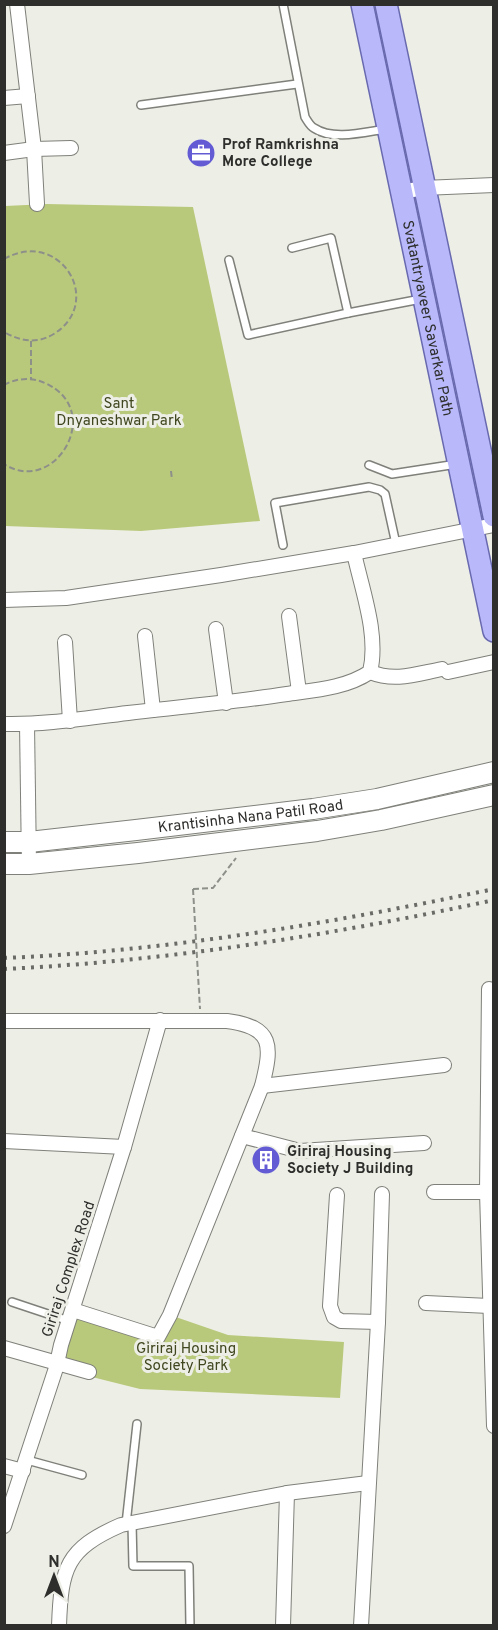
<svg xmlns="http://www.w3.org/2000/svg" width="498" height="1630" viewBox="0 0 498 1630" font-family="Overpass,sans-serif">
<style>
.green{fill:#b9c97c}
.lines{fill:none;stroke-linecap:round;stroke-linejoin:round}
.service-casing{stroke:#7e8079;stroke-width:10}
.minor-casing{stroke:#7e8079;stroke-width:16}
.secondary-casing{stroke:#7e8079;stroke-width:22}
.primary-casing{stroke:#6969af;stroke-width:24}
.path{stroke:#8d8f89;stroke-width:2;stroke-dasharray:6 3;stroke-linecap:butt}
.service{stroke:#fff;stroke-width:7}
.minor{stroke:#fff;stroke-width:14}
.secondary{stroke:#fff;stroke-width:20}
.primary{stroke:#b8b8fa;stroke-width:21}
.rail{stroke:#6a6b66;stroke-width:4;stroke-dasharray:3 6;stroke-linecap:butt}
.path-bridge{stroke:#8d8f89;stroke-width:2;stroke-dasharray:6 3;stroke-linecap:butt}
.labels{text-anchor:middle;stroke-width:6;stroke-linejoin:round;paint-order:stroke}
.poi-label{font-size:15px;font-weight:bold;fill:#2e2f2c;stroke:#edefe7;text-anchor:start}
.street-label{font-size:15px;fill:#2e2f2c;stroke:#edefe7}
.park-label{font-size:15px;fill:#40471f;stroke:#edefe7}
</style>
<rect width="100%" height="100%" fill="#edefe7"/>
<g class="green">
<polygon points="47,204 193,207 260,521 141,531 5,526 5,206"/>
<polygon points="73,1310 158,1337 170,1315 228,1335 344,1342 340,1398 140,1389 56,1368"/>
</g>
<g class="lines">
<g class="service-casing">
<g id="service">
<path d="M283,4L305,117C307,120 310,126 314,128C333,141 365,132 386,129"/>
<polyline points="141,105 297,84"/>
<polyline points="292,248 331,238 348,313 421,299"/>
<polyline points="229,260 248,335 348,313"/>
<polyline points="369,465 392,474 457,464"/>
<polyline points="283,545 275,503 369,487 380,490 385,494 396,544"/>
<polyline points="12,1302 69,1321"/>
<polyline points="27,1460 82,1475"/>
<polyline points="132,1523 133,1566 189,1566 190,1626"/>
<polyline points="126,1524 137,1424"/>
</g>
</g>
<g class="minor-casing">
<g id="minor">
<polyline points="17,4 34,149 37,204"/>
<polyline points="4,98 28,96"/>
<polyline points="4,153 34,149 71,148"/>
<polyline points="402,192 423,188 494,185"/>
<polyline points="4,600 66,598 221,575 354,553 494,525"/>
<polyline points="289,616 299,692"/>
<polyline points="216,629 226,703"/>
<polyline points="145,636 153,710"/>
<polyline points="65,642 70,721"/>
<path d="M370,672C395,682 416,674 442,669"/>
<polyline points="448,672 494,662"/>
<path d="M4,724C46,725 86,718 128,713C181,707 234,702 287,694C316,690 346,688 370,672C379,635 362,590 354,553"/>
<polyline points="27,724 29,864"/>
<polyline points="489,989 487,1192 494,1426"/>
<path d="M4,1021H227C274,1027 272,1046 262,1086L170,1315L158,1337L73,1310"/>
<polyline points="262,1086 444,1065"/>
<polyline points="242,1136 300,1151 424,1143"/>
<polyline points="4,1141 124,1147"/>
<polyline points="434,1192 487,1192"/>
<polyline points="337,1195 330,1306 334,1317 341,1321 378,1322"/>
<polyline points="426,1303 489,1306"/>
<polyline points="4,1348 89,1372"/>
<polyline points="4,1466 23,1471"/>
<polyline points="4,1526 56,1368 61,1345 124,1147 160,1020"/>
<path d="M59,1626C61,1568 66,1549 121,1525L287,1493L368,1483"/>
<polyline points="283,1626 287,1493"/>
<polyline points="361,1626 378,1322 382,1194"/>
</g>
</g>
<g class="secondary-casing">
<g id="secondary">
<path id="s1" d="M4,842H29L136,830L313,809L377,799L494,772"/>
<polyline points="4,864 29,864 138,853 317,831 381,820 494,795"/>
</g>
</g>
<g class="primary-casing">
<g id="primary">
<path id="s2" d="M362,4L494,631"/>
<polyline points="386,4 494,516"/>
</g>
</g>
<g class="path">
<path d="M4,259C61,227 106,304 52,335C36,344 20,341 4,332"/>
<polyline points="31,341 31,379"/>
<path d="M4,385C16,378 32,377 45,383C106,410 55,497 4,464"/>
<polyline points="171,471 172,480"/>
<polyline points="193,889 213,888 236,858"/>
</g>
<use href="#service" class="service"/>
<use href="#minor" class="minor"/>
<use href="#secondary" class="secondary"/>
<use href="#primary" class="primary"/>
<g class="rail">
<path d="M4,958C169,951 332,923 494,889"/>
<path d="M4,969C169,961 332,935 494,900"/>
</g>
<polyline class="path-bridge" points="193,889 200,1009"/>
</g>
<defs>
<g id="office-disc" transform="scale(1.5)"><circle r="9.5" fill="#635bd4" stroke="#edefe7"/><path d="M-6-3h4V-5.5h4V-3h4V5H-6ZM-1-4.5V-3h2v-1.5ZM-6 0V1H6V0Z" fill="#fff"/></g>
<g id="building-disc" transform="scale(1.5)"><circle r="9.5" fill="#635bd4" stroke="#edefe7"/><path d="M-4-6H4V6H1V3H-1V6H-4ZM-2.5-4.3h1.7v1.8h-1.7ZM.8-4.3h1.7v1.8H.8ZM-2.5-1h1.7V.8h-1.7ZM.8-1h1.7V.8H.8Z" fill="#fff"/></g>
</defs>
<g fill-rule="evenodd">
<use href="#office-disc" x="201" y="153"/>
<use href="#building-disc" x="266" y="1160"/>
</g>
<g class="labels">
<g class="poi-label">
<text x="222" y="149">Prof Ramkrishna<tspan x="222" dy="17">More College</tspan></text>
<text x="287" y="1156">Giriraj Housing<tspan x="287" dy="17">Society J Building</tspan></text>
</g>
<g class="street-label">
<text dy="5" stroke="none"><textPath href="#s2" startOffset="321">Svatantryaveer Savarkar Path</textPath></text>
<text dy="5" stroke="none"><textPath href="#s1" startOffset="248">Krantisinha Nana Patil Road</textPath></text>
<text transform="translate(68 1269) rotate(-72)" y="5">Giriraj Complex Road</text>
</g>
<g class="park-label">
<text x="119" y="408">Sant<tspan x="119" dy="17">Dnyaneshwar Park</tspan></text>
<text x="186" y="1353">Giriraj Housing<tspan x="186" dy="17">Society Park</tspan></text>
</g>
</g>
<rect width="498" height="1630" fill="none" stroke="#2e2f2c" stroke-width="12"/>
<g transform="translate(54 1576)" stroke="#edefe7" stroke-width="4.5" paint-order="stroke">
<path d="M0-4.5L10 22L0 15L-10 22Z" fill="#2e2f2c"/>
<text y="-9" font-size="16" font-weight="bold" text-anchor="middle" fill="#2e2f2c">N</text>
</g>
</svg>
